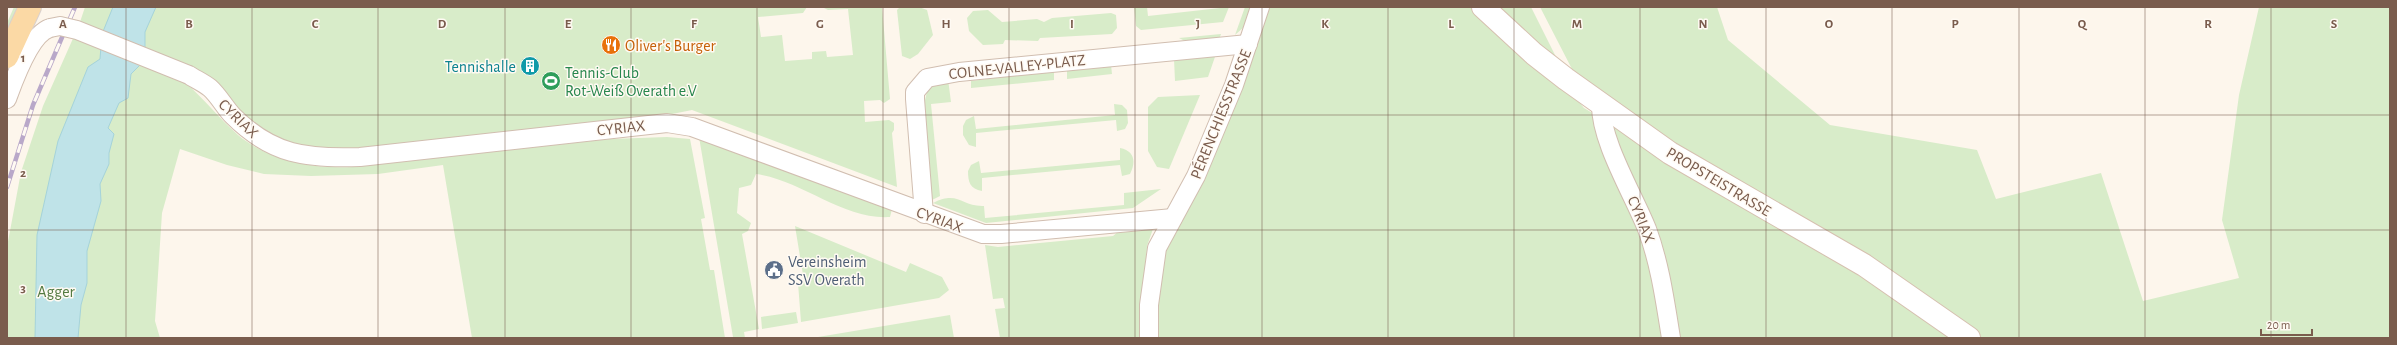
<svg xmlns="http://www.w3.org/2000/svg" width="2397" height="345" viewBox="0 0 2397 345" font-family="'Alegreya Sans',sans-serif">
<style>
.green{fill:#d8ecc9}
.water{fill:#bfe3e8;stroke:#a5d3da}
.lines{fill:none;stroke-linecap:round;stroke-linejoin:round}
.street-casing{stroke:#d1beb0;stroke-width:20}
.secondary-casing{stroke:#d6c0b0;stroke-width:24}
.primary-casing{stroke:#dad1cd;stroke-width:24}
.street{stroke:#fff;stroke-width:18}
.secondary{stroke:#fff;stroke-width:22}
.primary{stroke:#fbd9a5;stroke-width:22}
.rail-casing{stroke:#b9a8c9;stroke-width:4.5}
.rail{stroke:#fffaf3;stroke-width:3;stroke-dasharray:9;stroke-linecap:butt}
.street-bridge-casing{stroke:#d1beb0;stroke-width:20;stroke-linecap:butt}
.street-bridge{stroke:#fff;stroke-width:18}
.grid{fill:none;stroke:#7a5c4d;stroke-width:1;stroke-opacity:0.55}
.labels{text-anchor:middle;stroke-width:3;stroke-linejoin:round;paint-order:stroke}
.food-label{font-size:16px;fill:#c56008;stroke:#fffaf3;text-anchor:start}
.culture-label{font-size:16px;fill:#0d838f;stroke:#fffaf3;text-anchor:end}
.street-label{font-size:16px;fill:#7a5c4d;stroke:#fffaf3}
.leisure-label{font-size:16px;fill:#27864d;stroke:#fffaf3;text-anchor:start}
.service-label{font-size:16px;fill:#4e5e75;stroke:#fffaf3;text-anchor:start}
.park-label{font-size:16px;fill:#537a41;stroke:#fffaf3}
.grid-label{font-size:13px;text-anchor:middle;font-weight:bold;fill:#7a5c4d;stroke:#fffaf3;stroke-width:3;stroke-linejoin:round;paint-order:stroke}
</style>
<rect width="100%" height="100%" fill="#fdf6ec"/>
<g class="green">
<polygon points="14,7 20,7 7,34 7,23"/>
<path d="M85,7H807L803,13L758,17L761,37L782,35L785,61L812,59V52L826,51L827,57L853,55L848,9L828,10L822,7H882L890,99L884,103L880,100L864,101L865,122L889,120L894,123V130L892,133L897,187L692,110L642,120L339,153L278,142L235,110L186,83C204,99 220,119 238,135C269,161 313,169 352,167L610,139L667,137L690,139L705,218L701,219L710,270H714L725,338H472L443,165L378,174L311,176L264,174L227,165L180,149L162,213L155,321L160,338H7V247L21,172L43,106L79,25Z"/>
<polygon points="900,7 919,7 927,10 933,35 918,54 910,59 902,56 897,10"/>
<polygon points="1134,7 1147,7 1148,16 1229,7 1223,22 1141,30 1136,26"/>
<polygon points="1245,7 1252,7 1244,27 1235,35"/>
<polygon points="1269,7 1471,7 1508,40 1570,91 1584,108 1858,274 1954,338 1154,338 1162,252 1239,94"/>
<polygon points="1495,7 1531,7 1558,61"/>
<polygon points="1540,7 1717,7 1728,40 1830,125 1977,150 1996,199 2101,173 2143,301 2239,278 2222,220 2239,95 2259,7 2390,7 2390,338 1982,338 1935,303 1665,140 1574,73"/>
<polygon points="988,10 1002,22 1037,19 1044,22 1052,18 1111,13 1116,15 1117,28 1112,34 1040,38 1038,41 1005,40 1003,44 983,45 969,31 967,18 973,11"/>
<polygon points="1221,34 1219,40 1191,44 1179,38"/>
<polygon points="1216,54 1208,77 1175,81 1174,59"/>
<polygon points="1111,65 1112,74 1067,79 1067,69"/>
<polygon points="1054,71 1054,80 971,88 971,81"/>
<polygon points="948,79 951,102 931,104 940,196 932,200 922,112 928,88"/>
<polygon points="1200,95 1169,169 1157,167 1148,151 1148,107 1158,97"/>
<polygon points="1114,104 1122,105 1127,110 1128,123 1125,129 1117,131 1116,120 976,133 976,147 969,145 963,135 963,126 966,120 974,116 976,129 1115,115"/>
<path d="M699,137L892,209L890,217C843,220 802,180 756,174L751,185L739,188L737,213L751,223L748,231L742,234L759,329L744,332L745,338L733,337Z"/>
<path d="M1120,148C1135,151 1136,162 1130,174L1122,176L1120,165L982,178V191C970,189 968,182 968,171L971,165L979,161L981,173L1120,160Z"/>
<path d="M1161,189L1133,208L986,223L933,203C959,190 961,207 984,206L985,218L1124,205V193Z"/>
<polygon points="795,226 906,272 910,263 942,277 949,290 939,298 801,322 798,283 804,281"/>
<polygon points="1153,229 1147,246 1143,338 1000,338 995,309 1005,308 1003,298 993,299 985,245 998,247 1113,236 1119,231"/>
<polygon points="796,312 798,323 762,329 761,317"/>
<polygon points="950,315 954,338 812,338"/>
</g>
<polygon class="water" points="113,7 156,7 145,32 145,52 141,64 131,74 128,98 119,103 108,128 114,134 109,153 109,164 100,184 101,201 87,251 87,283 81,305 78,338 35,338 37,235 58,141 88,67 100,59 102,34"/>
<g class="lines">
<g class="street-casing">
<g id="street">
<path d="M189,75C195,79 204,83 210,88C219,96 225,108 233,116C272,155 307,159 360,157L667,123L692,127L983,234H1001L1173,218"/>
<path d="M7,99C14,80 30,34 50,28"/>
<path d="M1601,104C1600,140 1633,194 1647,229C1660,264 1665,301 1671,338"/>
<polyline points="924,214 915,99 915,92 927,78 959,72 1248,44"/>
<polyline points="1149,338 1149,305 1157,248 1196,176 1234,85 1260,7"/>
</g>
</g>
<g class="secondary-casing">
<polyline id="secondary" points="1483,7 1534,54 1566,79 1670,153 1864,265 1969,338"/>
</g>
<g class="primary-casing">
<polyline id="primary" points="7,57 30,7"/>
</g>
<use href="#street" class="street"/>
<use href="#secondary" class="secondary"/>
<use href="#primary" class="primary"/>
<g class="rail-casing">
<polyline id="rail" points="7,187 33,105 75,7"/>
</g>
<use href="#rail" class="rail"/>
<g class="street-bridge-casing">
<polyline id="street-bridge" points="50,28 60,26 77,30 189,75"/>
</g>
<use href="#street-bridge" class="street-bridge"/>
</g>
<path class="grid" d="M126,7V338M252,7V338M378,7V338M505,7V338M631,7V338M757,7V338M883,7V338M1009,7V338M1135,7V338M1262,7V338M1388,7V338M1514,7V338M1640,7V338M1766,7V338M1892,7V338M2019,7V338M2145,7V338M2271,7V338M7,115H2390M7,230H2390"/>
<defs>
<g id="restaurant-disc" transform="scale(1)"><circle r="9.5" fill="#e8710a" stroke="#fffaf3"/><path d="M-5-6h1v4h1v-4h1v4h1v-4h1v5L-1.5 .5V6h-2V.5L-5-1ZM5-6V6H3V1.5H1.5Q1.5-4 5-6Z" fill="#fff"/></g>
<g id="building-disc" transform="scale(1)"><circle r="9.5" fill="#0f9aa8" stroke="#fffaf3"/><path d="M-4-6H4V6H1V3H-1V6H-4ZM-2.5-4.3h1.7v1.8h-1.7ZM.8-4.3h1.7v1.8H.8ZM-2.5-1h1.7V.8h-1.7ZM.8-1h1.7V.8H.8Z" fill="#fff"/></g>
<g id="stadium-disc" transform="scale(1)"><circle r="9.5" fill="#2e9e5b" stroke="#fffaf3"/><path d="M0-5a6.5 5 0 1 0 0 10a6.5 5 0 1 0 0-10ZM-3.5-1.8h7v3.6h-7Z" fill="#fff"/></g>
<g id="civic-disc" transform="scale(1)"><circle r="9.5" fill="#5c6f8a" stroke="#fffaf3"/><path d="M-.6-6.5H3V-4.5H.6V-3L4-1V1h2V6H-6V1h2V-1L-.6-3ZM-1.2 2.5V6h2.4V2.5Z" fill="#fff"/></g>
</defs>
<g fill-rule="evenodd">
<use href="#restaurant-disc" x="611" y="45"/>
<use href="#building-disc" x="530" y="66"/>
<use href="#stadium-disc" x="551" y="81"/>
<use href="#civic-disc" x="774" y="270"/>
</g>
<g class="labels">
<g class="food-label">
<text x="625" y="51">Oliver's Burger</text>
</g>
<g class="culture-label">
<text x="516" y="72">Tennishalle</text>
</g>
<g class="street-label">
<text transform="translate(1017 66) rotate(-6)" y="6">COLNE-VALLEY-PLATZ</text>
<text transform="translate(1220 114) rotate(-68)" y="6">PÉRENCHIESSTRASSE</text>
<text transform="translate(239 118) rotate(44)" y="6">CYRIAX</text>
<text transform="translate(621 127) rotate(-6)" y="6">CYRIAX</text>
<text transform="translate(1719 181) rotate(31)" y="6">PROPSTEISTRASSE</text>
<text transform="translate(940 219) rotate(20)" y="6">CYRIAX</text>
<text transform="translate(1642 219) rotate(68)" y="6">CYRIAX</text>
</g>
<g class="leisure-label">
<text x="565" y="78">Tennis-Club<tspan x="565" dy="18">Rot-Weiß Overath e.V</tspan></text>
</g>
<g class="service-label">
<text x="788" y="267">Vereinsheim<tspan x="788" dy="18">SSV Overath</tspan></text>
</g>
<g class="park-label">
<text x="56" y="297">Agger</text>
</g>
</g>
<g class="grid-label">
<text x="63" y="28">A</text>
<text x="189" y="28">B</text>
<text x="315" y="28">C</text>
<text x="442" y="28">D</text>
<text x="568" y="28">E</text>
<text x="694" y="28">F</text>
<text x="820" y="28">G</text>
<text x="946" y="28">H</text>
<text x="1072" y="28">I</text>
<text x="1198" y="28">J</text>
<text x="1325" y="28">K</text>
<text x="1451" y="28">L</text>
<text x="1577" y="28">M</text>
<text x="1703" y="28">N</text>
<text x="1829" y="28">O</text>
<text x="1955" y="28">P</text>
<text x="2082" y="28">Q</text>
<text x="2208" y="28">R</text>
<text x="2334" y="28">S</text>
<text x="23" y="62">1</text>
<text x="23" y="177">2</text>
<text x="23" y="292">3</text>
</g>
<rect width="2397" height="345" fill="none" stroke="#7a5c4d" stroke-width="16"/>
<path d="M2261 329v6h51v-6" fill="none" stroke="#7a5c4d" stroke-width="2"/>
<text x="2267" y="329" font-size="12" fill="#7a5c4d" stroke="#fffaf3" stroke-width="3" paint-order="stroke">20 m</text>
</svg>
